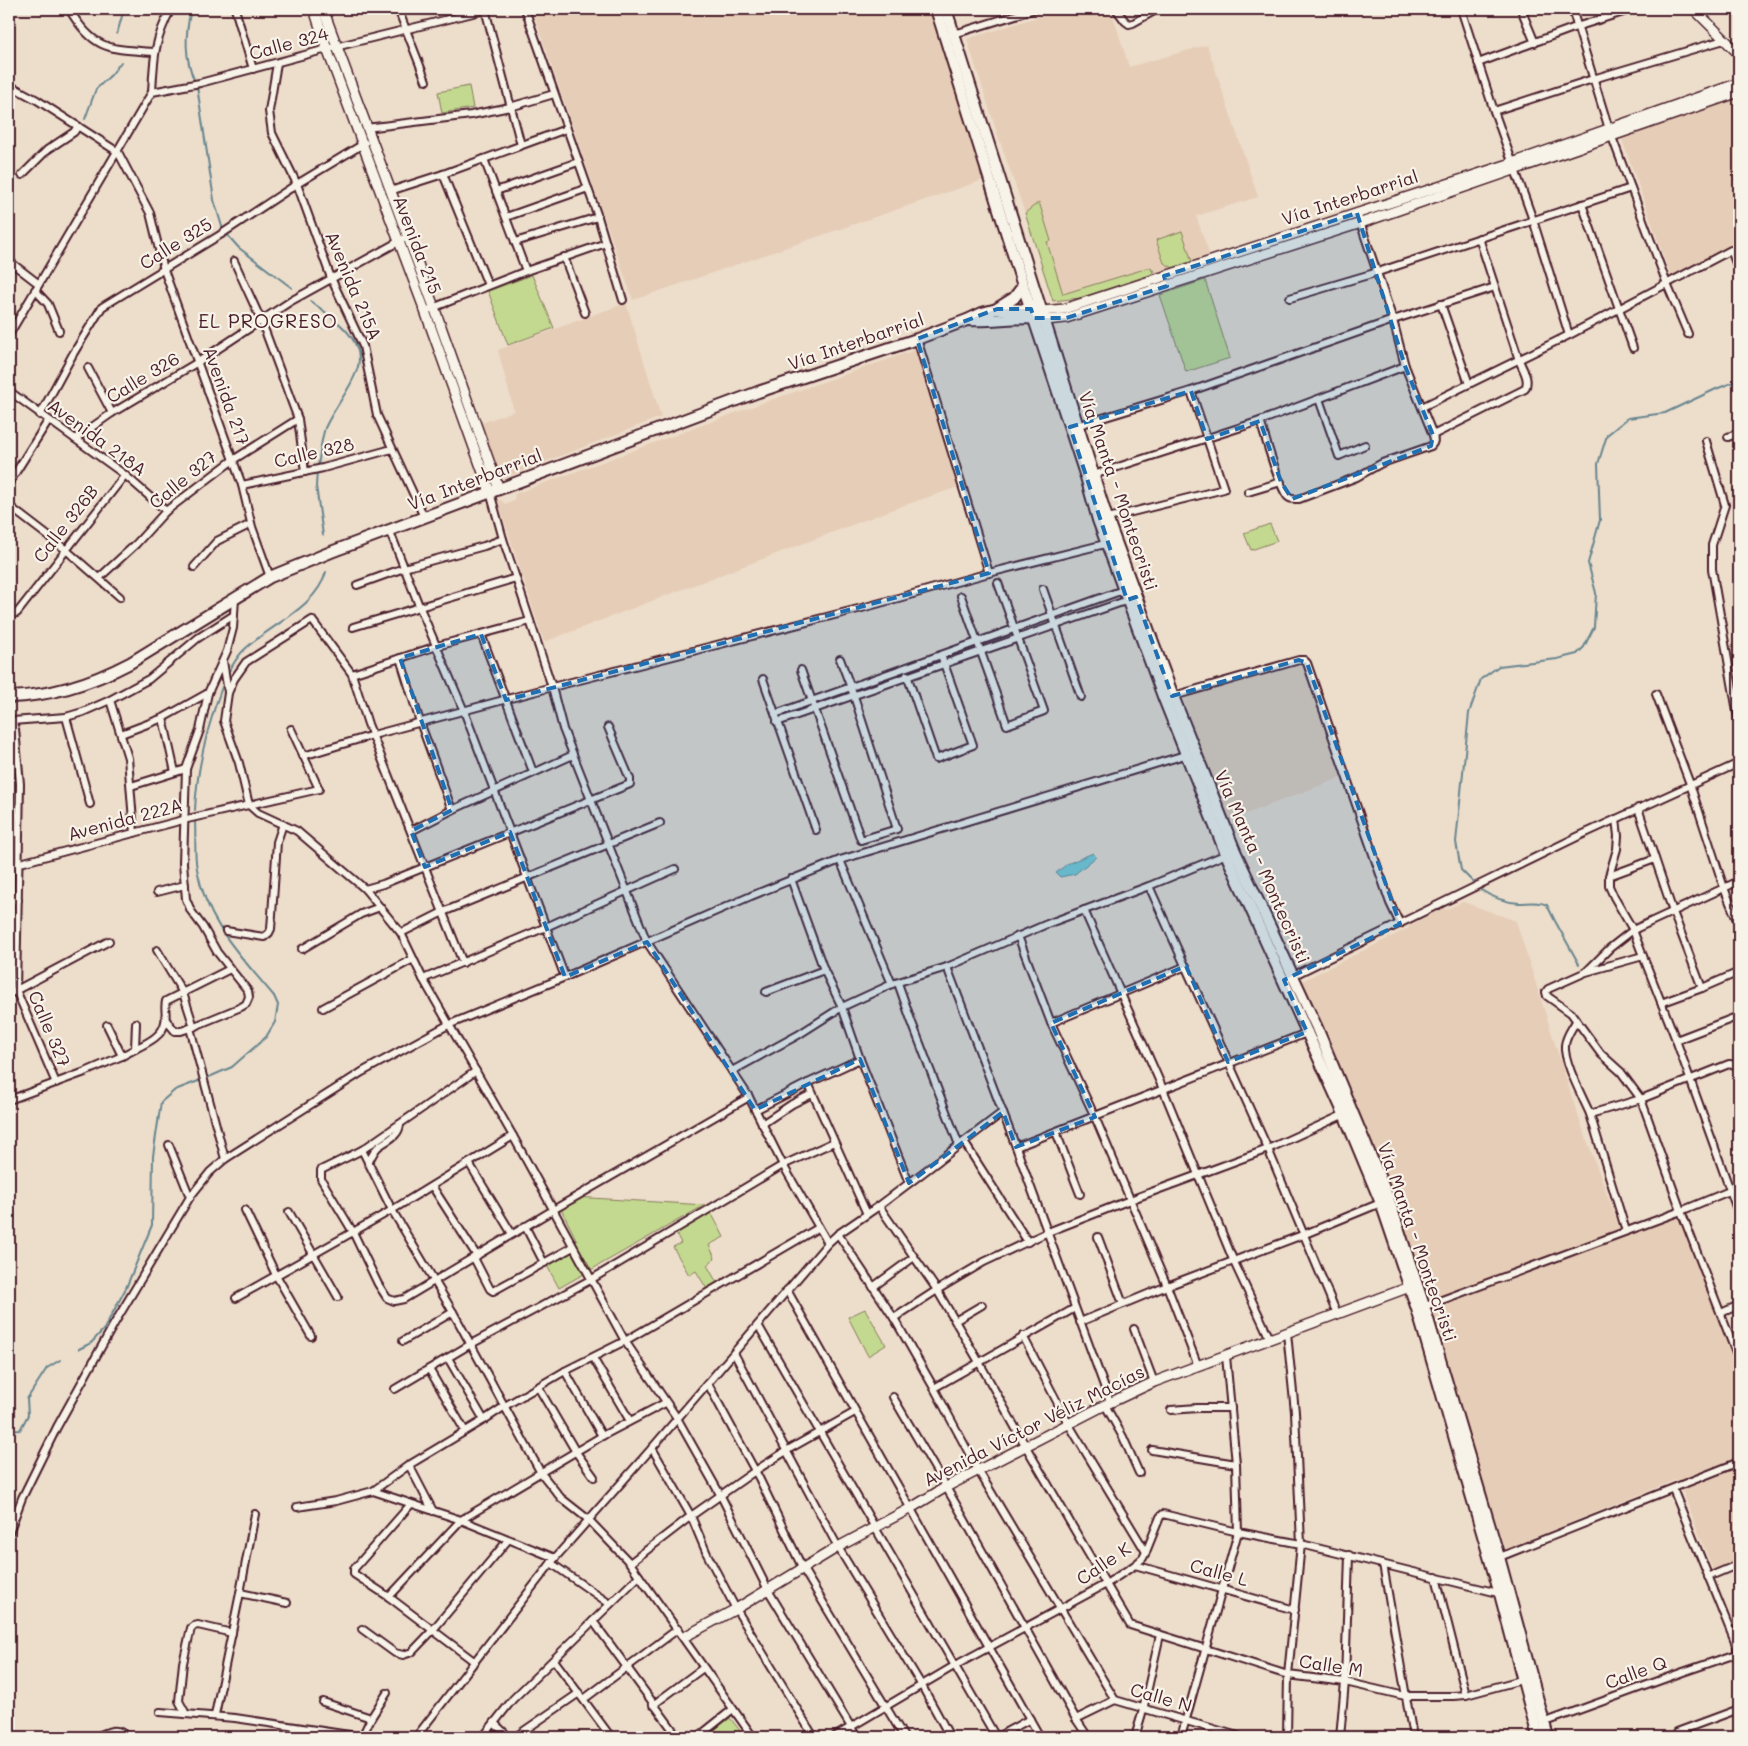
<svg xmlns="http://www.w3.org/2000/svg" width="1748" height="1746" viewBox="0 0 1748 1746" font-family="Mali,sans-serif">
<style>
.built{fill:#e6cdb7}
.green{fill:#c3d98f;stroke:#867c5d}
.water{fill:#7acbd1;stroke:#67868f}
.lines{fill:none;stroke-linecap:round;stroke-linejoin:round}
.stream{stroke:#67868f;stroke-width:2}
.street-casing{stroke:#4a1f2b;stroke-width:10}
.secondary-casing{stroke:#4a1f2b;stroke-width:12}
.primary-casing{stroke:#4a1f2b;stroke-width:14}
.street{stroke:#f7f3e8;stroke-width:6}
.secondary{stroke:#f7f3e8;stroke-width:9}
.primary{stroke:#f7f3e8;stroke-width:10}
.marked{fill:#1f6fb2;fill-opacity:0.2;stroke:#1f6fb2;stroke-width:4;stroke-dasharray:10 6;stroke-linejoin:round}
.labels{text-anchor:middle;stroke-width:4.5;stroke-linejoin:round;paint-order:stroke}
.street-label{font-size:18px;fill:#4a1f2b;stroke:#f7f3e8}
.neighbourhood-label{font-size:19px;letter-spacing:1px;fill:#4a1f2b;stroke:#f7f3e8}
</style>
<rect width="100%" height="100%" fill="#edddcb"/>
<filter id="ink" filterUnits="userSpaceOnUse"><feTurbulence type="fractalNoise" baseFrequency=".02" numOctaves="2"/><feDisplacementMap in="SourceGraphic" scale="10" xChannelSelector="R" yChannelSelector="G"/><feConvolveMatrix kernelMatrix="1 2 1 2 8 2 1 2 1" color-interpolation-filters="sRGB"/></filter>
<g filter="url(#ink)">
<g class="built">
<polygon points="532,9 936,9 986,179 633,300"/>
<polygon points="1063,9 1111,9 1129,67 1207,45 1258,197 1196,216 1210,256 1080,298 1053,301 1025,213 997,133 967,39"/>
<polygon points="1739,96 1739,262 1732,245 1671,277 1622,139"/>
<polygon points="626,303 661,417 501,479 498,478 479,424 514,411 498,350"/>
<polygon points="915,350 958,487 899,507 544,642 498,501 501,500 505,504 514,500 515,494 757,405"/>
<polygon points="1305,657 1345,776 1225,822 1181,692"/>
<polygon points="1463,902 1516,921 1577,1113 1622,1235 1678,1214 1739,1370 1739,1559 1713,1570 1678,1479 1505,1549 1387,1186 1302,981 1409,928 1408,926 1444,908 1445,910"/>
</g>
<g class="green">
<polygon points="469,86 473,108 442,113 438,92"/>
<polygon points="1039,202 1051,241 1047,242 1063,294 1151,267 1152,271 1154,270 1151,275 1080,298 1053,301 1025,213"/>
<polygon points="1182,231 1192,262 1173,268 1164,263 1156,240"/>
<polygon points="532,275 554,328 508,345 488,291"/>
<polygon points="1205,280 1230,358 1186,372 1160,295"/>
<polygon points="1270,524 1277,541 1251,550 1244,533"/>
<polygon points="575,1197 705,1205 559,1288 544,1260 577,1241 559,1205"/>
<polygon points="708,1207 724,1237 709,1245 715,1258 707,1265 717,1283 707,1289 696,1271 689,1275 673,1247 681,1243 672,1226"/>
<polygon points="865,1309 886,1345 868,1356 848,1317"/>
<polygon points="730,1718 745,1737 705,1737"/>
</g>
<polygon class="water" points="1093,853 1096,857 1075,874 1060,877 1056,873 1067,864"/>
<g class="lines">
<g class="stream">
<path d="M191,9C185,35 184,57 195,82"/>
<polyline points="117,34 124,9"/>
<polyline points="197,86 214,200 223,230 239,248 292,288"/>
<polyline points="85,119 96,89 111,75 121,62"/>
<polyline points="9,177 12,177"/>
<path d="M310,301C330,316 368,339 357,370C350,390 334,408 325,428C321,440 320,454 318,466"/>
<polyline points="317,471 316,486 323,535"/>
<path d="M229,671C234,663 238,655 245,649C270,625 316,608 326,572"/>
<path d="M195,810C197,767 207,727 222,687"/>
<path d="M195,822C196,837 194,854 197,869C207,924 240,955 274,996L278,1005L275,1022L266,1037L232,1067L209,1077"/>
<polyline points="1473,882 1461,870 1456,842 1469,713 1481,679 1499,666 1557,659 1577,654 1584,647 1594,627 1596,593 1588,563 1600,520 1598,464 1607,435 1628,418 1665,413 1716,389 1739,380"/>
<path d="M1481,890C1493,898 1505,902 1519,903C1529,903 1539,901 1547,905L1555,921L1579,964"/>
<polyline points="79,1349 91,1343 104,1329 126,1288 152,1225 153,1156 161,1102 175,1090 201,1080"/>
<polyline points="9,1431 20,1430 28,1415 27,1399 47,1368 60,1360"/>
</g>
<g class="street-casing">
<g id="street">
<path d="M69,9C94,51 110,49 154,52"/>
<polyline points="235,9 253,69"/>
<polyline points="398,9 426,81"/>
<polyline points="485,9 521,145"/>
<polyline points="525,9 598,217 623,300"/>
<polyline points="1116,9 1125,21 1129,24 1133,23 1158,9"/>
<polyline points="1461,9 1494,111 1533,220 1569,335"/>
<polyline points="1521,9 1535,43"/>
<polyline points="1572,9 1609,129 1667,284 1688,334"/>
<polyline points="951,35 1035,9"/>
<polyline points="277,63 269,111 272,133 297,184 331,278 363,346 377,415 424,517"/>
<polyline points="1478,63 1576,27 1633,9"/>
<polyline points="9,85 37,100 118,152 150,213 164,270 233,460 242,485 252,527 270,577"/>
<path d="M152,92C154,57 154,41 171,9"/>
<polyline points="1494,111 1593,79 1724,40"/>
<polyline points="366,128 471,115 510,107 554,94"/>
<polyline points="484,159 526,271"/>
<polyline points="443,174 488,285"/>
<polyline points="22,175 47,150 74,132 78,126"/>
<polyline points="390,191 443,174 566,129"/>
<polyline points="496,191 578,162"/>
<polyline points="1582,204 1633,348"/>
<polyline points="506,217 588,188"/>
<polyline points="515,242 598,217"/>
<polyline points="564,257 585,313"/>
<polyline points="9,261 39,284"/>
<polyline points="234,261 261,320 298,419 305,472"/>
<polyline points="35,290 48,304 59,331"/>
<polyline points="1290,298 1378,272 1631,188"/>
<polyline points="1441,304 1469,384"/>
<polyline points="425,311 526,271 606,243"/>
<polyline points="9,335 152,92 200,83 327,49 485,10"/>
<polyline points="917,339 989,573"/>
<polyline points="88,368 112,413"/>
<polyline points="9,391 125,475 166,511"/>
<polyline points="1319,399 1339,456 1365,445"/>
<polyline points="1422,407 1569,335 1731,250 1739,271"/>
<polyline points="40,415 73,354 102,307 220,235 297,184 365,143"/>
<path d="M1260,421C1265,436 1279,488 1288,497C1291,500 1295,499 1299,499L1357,477L1382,463L1431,446C1435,442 1434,440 1433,435L1405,366"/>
<polyline points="1076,426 1191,391 1393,320 1495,287"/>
<path d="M1433,435L1525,389C1530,379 1523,370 1519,360L1479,238"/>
<polyline points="1728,437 1739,433"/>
<polyline points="75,439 112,413 198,362 291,301 407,237"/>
<polyline points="1706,441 1725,505 1712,545 1712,569 1739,723"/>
<polyline points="1090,476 1260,421 1405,366 1393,320 1357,213"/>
<polyline points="9,483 48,421"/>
<polyline points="242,485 323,468 392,449"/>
<polyline points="490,492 503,539 552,687 563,729 647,942 749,1097 783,1165 828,1243"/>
<polyline points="1248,492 1281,482"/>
<polyline points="9,506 65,549 120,597"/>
<polyline points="1104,519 1224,489 1191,391"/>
<polyline points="389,529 420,608 464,711 565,977"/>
<polyline points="194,567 217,541 251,524"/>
<polyline points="99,578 136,544 166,511 233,460 298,419"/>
<polyline points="357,585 404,568 484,546 503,539"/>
<polyline points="1043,589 1081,697"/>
<polyline points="961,596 1007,725 1044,711 998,583"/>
<polyline points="9,614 17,613 125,475"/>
<polyline points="353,627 516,578"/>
<polyline points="481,634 533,772"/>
<polyline points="400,658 420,722 452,810 573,755"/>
<polyline points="223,661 228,692"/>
<polyline points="801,670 861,840 897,829 854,696 840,659"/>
<polyline points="352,674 437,646 530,621"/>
<polyline points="907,675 936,759 973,745 941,655"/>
<polyline points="763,679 816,830"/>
<polyline points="1656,694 1690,784 1724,888 1739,925"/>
<polyline points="1170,697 1299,660 1304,660 1307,663 1390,903 1400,924"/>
<polyline points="110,700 128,758 134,833"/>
<polyline points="775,714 1126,589"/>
<polyline points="66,717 90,804"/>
<polyline points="163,718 175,772"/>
<polyline points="9,720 12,721 15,729 20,784 16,990 56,1083"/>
<polyline points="12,721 66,717 83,712 110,700 149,679 198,638 234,615"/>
<polyline points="777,722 1131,599"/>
<polyline points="121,734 163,718 208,693"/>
<polyline points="303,756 373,735 552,687 862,608 989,573 1109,543"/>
<polyline points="131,786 186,769"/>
<polyline points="1638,808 1673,912 1702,988"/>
<polyline points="9,818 19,815"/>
<polyline points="1616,819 1618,836 1617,849 1609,876 1609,886 1614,897 1633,930 1643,956 1676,1040 1739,1215"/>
<polyline points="411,831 452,810"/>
<polyline points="840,860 892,984"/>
<polyline points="9,866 183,820 319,789 291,729"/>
<polyline points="1609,876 1655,859"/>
<polyline points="791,879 824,970 842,1007 860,1059 909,1183"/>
<polyline points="1149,886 1268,1149 1337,1314"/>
<polyline points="365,889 383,884 630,784 630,779 608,727"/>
<polyline points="157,892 185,885"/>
<polyline points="9,901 18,900"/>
<polyline points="1084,910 1163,1089 1234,1262 1270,1339"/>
<polyline points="226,931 264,937 269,933 271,929 277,842 283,824"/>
<polyline points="401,933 443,912 660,823"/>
<polyline points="1018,936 1051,1023 1095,1117 1167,1286 1198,1366"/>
<polyline points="302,949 361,914 380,907"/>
<polyline points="157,950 183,993 194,1027"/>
<polyline points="1643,956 1586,972 1548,989 1546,992 1547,996 1571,1013 1601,1054 1621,1072 1641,1099 1681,1211 1739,1361"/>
<polyline points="463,963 368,724 352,674 312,620 246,662 234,679 228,693 224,721 239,763 249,805 258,813 297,831 365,889 401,933 423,979 513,1136 625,1341 677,1418 721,1496 768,1590 857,1737"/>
<polyline points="947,967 1016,1147 1110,1402"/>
<polyline points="1587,971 1610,948 1633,930 1739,881"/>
<polyline points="423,979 546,927 675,869"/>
<polyline points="1284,980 1579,836 1739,763"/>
<polyline points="898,983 911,1020 959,1145"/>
<polyline points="766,992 824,970"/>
<polyline points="9,994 109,941"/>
<polyline points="1661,1003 1702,988 1739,972"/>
<polyline points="323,1008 413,959"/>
<polyline points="166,1020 175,1031 181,1031 190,1028"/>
<path d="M1576,1021C1572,1029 1566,1036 1565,1045C1563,1061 1583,1098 1590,1114L1641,1099L1729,1064L1739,1065"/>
<polyline points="1051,1023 1186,966"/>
<polyline points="1676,1040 1739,1016"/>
<path d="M135,1049C147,1043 163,1036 165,1022C167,1015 164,1008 166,1001L230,969"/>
<polyline points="122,1056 135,1049 136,1023"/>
<polyline points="476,1071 362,1150 321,1170 321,1179 353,1232 378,1284 387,1298 394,1301 404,1299 553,1210 749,1097"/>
<polyline points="732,1071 798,1035 842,1007 892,984 947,967 1047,924 1149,886 1229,853"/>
<polyline points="808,1083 867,1214"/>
<polyline points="9,1100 85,1072 122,1056 107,1025"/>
<polyline points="755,1110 808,1083 860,1059"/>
<polyline points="1590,1114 1626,1231"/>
<polyline points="762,1124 792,1104 812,1094"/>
<polyline points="1056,1132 1080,1194"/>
<polyline points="964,1142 1028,1242"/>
<polyline points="169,1145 190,1197"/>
<polyline points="1016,1147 1309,1032"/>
<polyline points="362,1150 392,1210 453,1312 541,1473 561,1498 589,1520 630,1563 753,1737"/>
<polyline points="225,1159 190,1028 241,1007 246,1004 249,997 248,991 217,952 203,927 191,911 186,899 183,863 186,769 200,730 208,693 227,651 233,628 235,599"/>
<path d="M368,1163C371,1158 373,1153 377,1148C385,1140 399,1138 400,1124"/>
<polyline points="469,1163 512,1234"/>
<polyline points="432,1186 477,1256"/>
<polyline points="879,1206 937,1290 979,1362 1025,1445 1130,1625 1288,1675 1345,1682 1405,1696 1453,1696 1466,1695 1525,1679"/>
<polyline points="245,1210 276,1275 311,1336"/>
<polyline points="289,1212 338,1297"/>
<polyline points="525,1226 544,1263"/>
<polyline points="838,1234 894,1318 934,1388 978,1470 1115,1700"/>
<polyline points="1098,1237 1123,1304"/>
<polyline points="474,1258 490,1289 493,1291 573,1247"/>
<polyline points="873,1287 914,1257"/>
<polyline points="787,1290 1040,1737"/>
<polyline points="236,1298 392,1210 513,1136"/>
<polyline points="1423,1307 1681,1211 1739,1187"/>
<polyline points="1721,1313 1739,1305"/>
<polyline points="894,1318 937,1290 984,1262 1048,1232 1130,1200 1268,1149 1347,1113"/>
<polyline points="955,1321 982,1305"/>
<polyline points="1080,1322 1167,1286 1305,1234 1383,1202"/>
<polyline points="758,1325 996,1737"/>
<polyline points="1134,1329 1154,1382"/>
<polyline points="1287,1333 1295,1412 1301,1544 1288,1675 1287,1737"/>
<polyline points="1023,1336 1068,1423 1146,1552"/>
<polyline points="403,1341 453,1312"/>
<polyline points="734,1353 838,1547 922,1686 950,1737"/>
<polyline points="448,1358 484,1420"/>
<polyline points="593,1358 630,1421"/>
<polyline points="429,1369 465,1431"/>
<polyline points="565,1371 602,1436"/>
<polyline points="708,1384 759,1478 803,1569 904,1737"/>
<polyline points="538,1387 576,1452 594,1477"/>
<polyline points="934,1388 1075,1308"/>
<polyline points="395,1389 471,1344 592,1279 783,1165 834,1142"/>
<polyline points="893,1397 957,1506 1076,1719 1088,1737"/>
<polyline points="1105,1405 1123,1437 1139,1473"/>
<polyline points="1171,1410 1197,1408 1231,1408"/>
<polyline points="652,1448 691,1516 707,1554 736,1609 814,1737"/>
<polyline points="1152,1450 1236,1464"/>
<polyline points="409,1465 433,1511"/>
<polyline points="1673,1489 1739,1652"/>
<polyline points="373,1491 461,1520 555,1558"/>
<polyline points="411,1504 354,1569 354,1574 389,1597 475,1662"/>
<polyline points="297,1507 336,1501 373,1491 409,1465 484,1420 505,1406 565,1371 625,1341 818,1228"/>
<polyline points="9,1533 22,1498 57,1427 114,1324 190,1197 210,1172 225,1159 362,1072 448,1025 565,977 751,896 840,860 1188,754"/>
<polyline points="1497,1558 1739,1462"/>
<polyline points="551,1563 610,1604"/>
<polyline points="630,1563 691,1516 755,1471 791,1448 855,1412"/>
<polyline points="1383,1564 1413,1737"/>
<polyline points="1135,1565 1295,1610"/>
<polyline points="1436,1577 1466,1695"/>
<polyline points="1708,1577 1739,1564"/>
<polyline points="240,1593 255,1514"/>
<polyline points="389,1597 461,1520 602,1436 665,1403"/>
<polyline points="593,1621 678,1737"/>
<polyline points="362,1629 395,1653 403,1655 412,1652 432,1631 508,1540"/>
<polyline points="554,1660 611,1737"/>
<polyline points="584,1699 678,1629"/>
<polyline points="323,1702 371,1718"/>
<polyline points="653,1705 703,1668"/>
<polyline points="160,1712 235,1718 363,1737"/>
<polyline points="186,1714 179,1701 183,1663 191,1628 194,1626 198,1625 232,1633"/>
<polyline points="215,1715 240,1593 287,1603"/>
<polyline points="1076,1719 1115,1700 1241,1737"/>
<polyline points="494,1723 509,1737"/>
<polyline points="1543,1723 1683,1672 1739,1653"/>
<polyline points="1677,1732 1739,1709"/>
<path d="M95,1737C108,1732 117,1726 127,1737"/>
<polyline points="362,1737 371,1718 387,1693"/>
<polyline points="416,1737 555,1558 652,1448 828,1243 838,1234 879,1206 1003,1112"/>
<polyline points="483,1737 513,1699 639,1576"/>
<polyline points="515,1737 579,1693"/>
<polyline points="698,1737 733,1709"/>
<polyline points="834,1737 954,1666 1106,1584 1135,1565 1143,1558 1146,1552 1160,1517 1163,1514 1238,1532 1301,1544 1502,1594"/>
<polyline points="997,1737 1030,1719"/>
<polyline points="1135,1737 1143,1710 1160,1635"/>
<polyline points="1181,1737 1238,1532 1236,1464 1226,1356"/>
<polyline points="1340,1737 1345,1682 1349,1555"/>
</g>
</g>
<g class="secondary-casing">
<g id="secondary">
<polyline points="314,9 327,49 425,311 490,492"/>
<polyline points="323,9 434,307 499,489"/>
<polyline points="1694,9 1739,54"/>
<polyline points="1042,311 1064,309 1512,163 1739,83"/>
<polyline points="1045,320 1066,318 1361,223 1739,92"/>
<polyline points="684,1637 736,1609 838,1547 911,1508 946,1487 1105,1405 1154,1382 1415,1285"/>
</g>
</g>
<g class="primary-casing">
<g id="primary">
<polyline points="936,9 1023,286 1086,477 1098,520 1164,699 1226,854 1344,1114 1381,1203 1417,1309 1500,1594 1538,1737"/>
<polyline points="946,9 1107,518 1173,696 1235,851 1317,1028 1389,1200 1424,1306 1499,1557 1548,1737"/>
<polyline points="998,308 1014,298 1023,286"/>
<path d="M968,320C992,322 1016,316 1040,319"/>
<path d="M9,697C52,696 92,683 130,663L270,577L331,552L758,392L917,339L967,320L982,313L997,309L1037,310"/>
</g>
</g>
<use href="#street" class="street"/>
<use href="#secondary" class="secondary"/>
<use href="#primary" class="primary"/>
</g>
</g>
<path class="marked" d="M1357,213L1405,366L1433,435L1431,446L1292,499L1281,482L1260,421L1207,439L1191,391L1070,427L1127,600L1136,597L1172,696L1299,660L1307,663L1400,924L1284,980L1307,1032L1228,1062L1186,966L1051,1023L1095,1117L1016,1147L1003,1112L909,1183L860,1059L755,1110L647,942L565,977L510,832L425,867L411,831L452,810L400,658L481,634L506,700L989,573L917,339L997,309H1031L1034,318H1066L1167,286L1164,276Z"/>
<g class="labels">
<g class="street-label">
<text transform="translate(289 44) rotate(-15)" y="6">Calle 324</text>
<text transform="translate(1350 198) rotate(-18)" y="6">Vía Interbarrial</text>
<text transform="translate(176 244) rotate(-32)" y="6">Calle 325</text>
<text transform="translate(417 245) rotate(69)" y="6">Avenida 215</text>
<text transform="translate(353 286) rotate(67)" y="6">Avenida 215A</text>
<text transform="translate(856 342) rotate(-19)" y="6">Vía Interbarrial</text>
<text transform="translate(143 378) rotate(-31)" y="6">Calle 326</text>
<text transform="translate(226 396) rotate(70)" y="6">Avenida 217</text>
<text transform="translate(97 438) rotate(36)" y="6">Avenida 218A</text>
<text transform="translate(314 453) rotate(-13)" y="6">Calle 328</text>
<text transform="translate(183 480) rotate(-39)" y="6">Calle 327</text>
<text transform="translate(475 480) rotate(-21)" y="6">Vía Interbarrial</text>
<text transform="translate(1118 491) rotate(71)" y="6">Vía Manta - Montecristi</text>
<text transform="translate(66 524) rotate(-52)" y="6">Calle 326B</text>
<text transform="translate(125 820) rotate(-15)" y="6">Avenida 222A</text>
<text transform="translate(1262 867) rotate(66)" y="6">Vía Manta - Montecristi</text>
<text transform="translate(49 1029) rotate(67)" y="6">Calle 327</text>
<text transform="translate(1417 1242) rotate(71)" y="6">Vía Manta - Montecristi</text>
<text transform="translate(1034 1426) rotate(-27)" y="6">Avenida Víctor Véliz Macías</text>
<text transform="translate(1104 1564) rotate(-34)" y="6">Calle K</text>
<text transform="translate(1219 1573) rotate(15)" y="6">Calle L</text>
<text transform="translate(1331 1666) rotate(9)" y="6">Calle M</text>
<text transform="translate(1636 1673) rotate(-20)" y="6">Calle Q</text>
<text transform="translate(1161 1698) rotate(16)" y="6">Calle N</text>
</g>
<g class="neighbourhood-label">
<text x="268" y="328">EL PROGRESO</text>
</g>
</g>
<rect width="1748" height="1746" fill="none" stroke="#f7f3e8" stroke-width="30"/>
<rect x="15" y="15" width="1718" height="1716" fill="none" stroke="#4a1f2b" stroke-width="2" filter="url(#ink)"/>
</svg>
